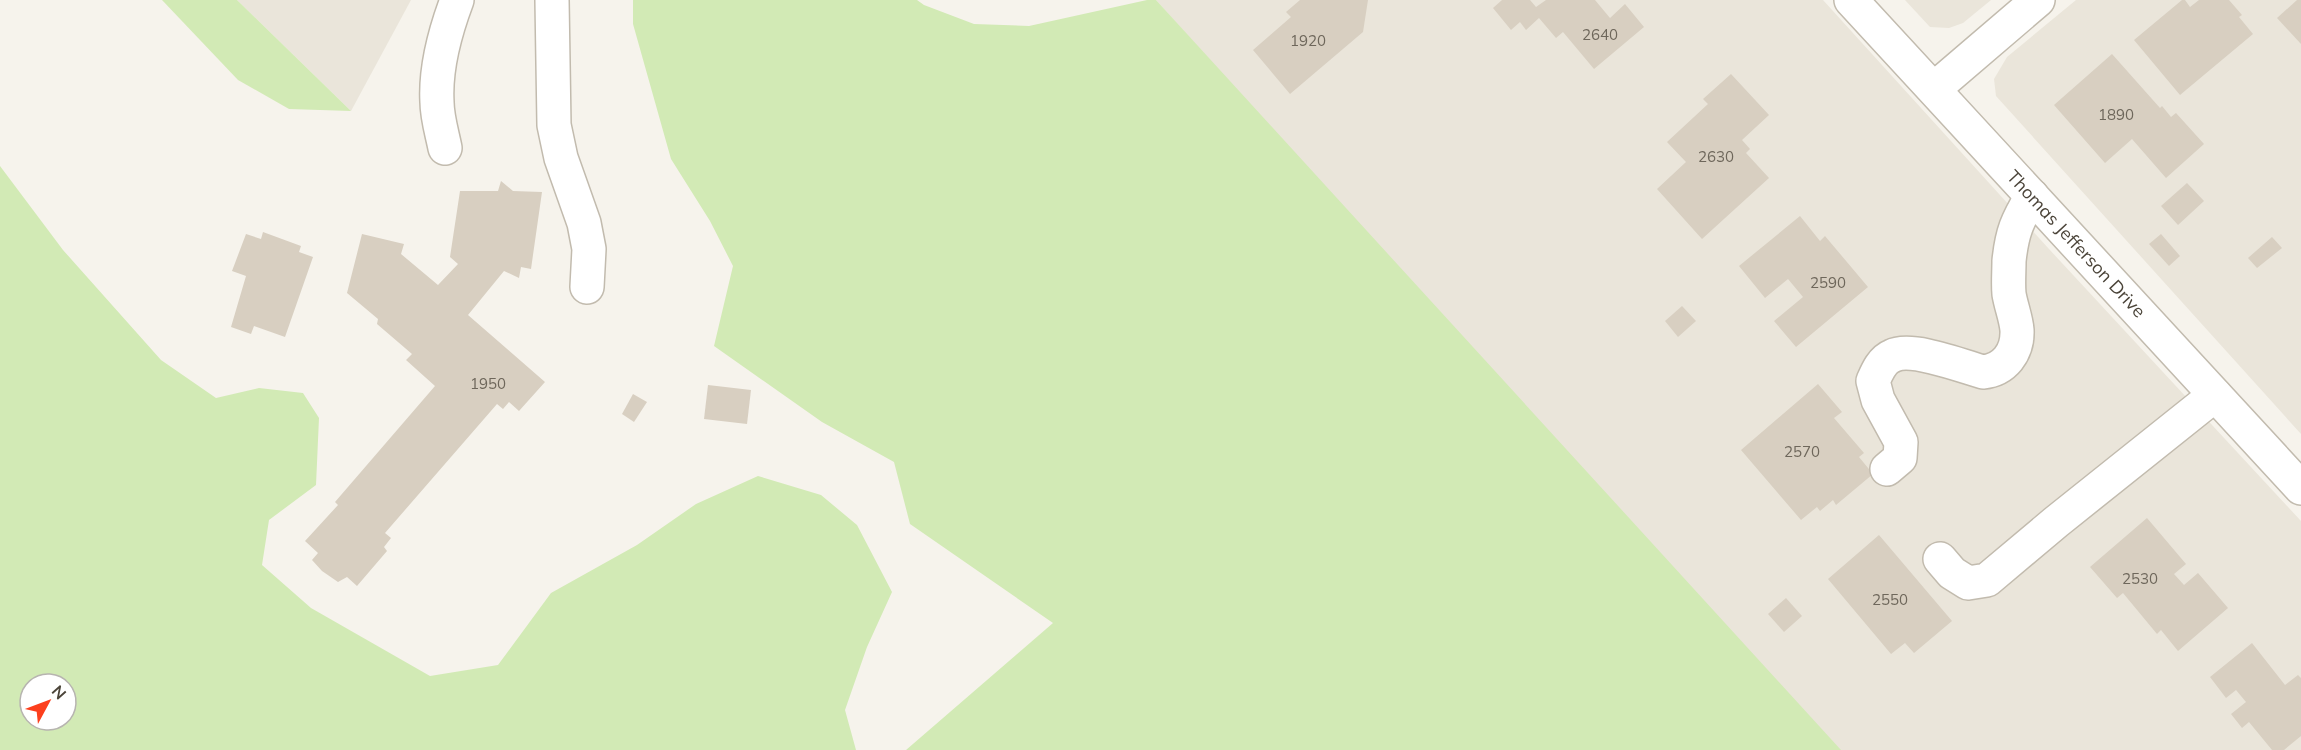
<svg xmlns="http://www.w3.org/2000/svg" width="2301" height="750" viewBox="0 0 2301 750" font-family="Mulish,sans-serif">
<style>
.residential{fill:#eae5da}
.green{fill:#d2eab5;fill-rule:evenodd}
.building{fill:#d8cfc1}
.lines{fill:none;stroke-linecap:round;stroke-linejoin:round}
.minor-casing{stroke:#c2bbae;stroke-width:36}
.minor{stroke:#fff;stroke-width:33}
.labels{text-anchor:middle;stroke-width:6;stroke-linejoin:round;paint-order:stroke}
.number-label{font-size:15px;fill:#6e675b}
.street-label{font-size:18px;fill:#4b4439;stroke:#fff}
</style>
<rect width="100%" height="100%" fill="#f6f3ec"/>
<g class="residential">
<polygon points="237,0 411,0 351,111"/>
<polygon points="1156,0 1823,0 2049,249 2301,521 2301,750 1828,750"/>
<polygon points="1905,0 1991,0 1963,23 1949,28 1930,27"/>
<polygon points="2076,0 2301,0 2301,434 1996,96 1994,79 2007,57"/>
</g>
<g class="green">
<polygon points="162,0 237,0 351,111 289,109 238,80"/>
<polygon points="633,0 917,0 924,5 974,24 1029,26 1147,0 1156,0 1841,750 906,750 1053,623 910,524 894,462 822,422 714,346 733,266 710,221 671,159 633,24"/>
<path d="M0,166L63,250L161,360L216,398L259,388L303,393L319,418L316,485L269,520L262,565L311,608L430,676L498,665L551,593L637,545L696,504L758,476L821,495L857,525L892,592L867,647L845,710L856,750H0ZM30,684H66V720H30Z"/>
</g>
<g class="building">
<polygon points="1300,0 1368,0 1363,32 1290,94 1253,50 1291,17 1286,12"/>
<polygon points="1502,0 1530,0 1536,7 1546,0 1595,0 1610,18 1625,4 1644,27 1594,69 1563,32 1556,38 1539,18 1526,30 1520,22 1511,30 1493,8"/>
<polygon points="2182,0 2185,0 2190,7 2199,0 2229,0 2242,15 2239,17 2253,34 2180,95 2134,40"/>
<polygon points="2297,0 2301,0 2301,44 2277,18"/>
<polygon points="2112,54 2160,108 2162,106 2171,117 2176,113 2204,144 2166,178 2132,139 2105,163 2054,105"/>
<polygon points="1731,74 1769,115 1742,140 1750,149 1746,153 1769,178 1702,239 1657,189 1686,162 1667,142 1708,104 1703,99"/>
<polygon points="501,181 513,191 542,192 531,269 521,267 519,278 504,271 468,315 545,382 519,411 509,402 503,409 497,404 385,533 391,538 384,547 387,551 357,586 347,577 338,582 322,571 312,560 318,553 305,541 338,505 335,502 435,386 406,360 412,354 377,324 378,319 347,293 362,234 404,244 401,254 438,285 458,264 450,257 460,191 498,191"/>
<polygon points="2187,183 2204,201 2178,225 2161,206"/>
<polygon points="1800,216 1820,241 1825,236 1868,287 1796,347 1774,321 1803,297 1788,279 1765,298 1739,266"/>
<polygon points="263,232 301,246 299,252 313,257 285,337 254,326 251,334 231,327 246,276 232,271 246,234 261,239"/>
<polygon points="2161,234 2180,256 2169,266 2149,244"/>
<polygon points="2272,237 2282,248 2257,268 2248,258"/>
<polygon points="1682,306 1696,321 1678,337 1665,321"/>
<polygon points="1818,384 1842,412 1834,418 1864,453 1859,457 1873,474 1836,505 1833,500 1820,511 1817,507 1801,520 1741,450"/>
<polygon points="708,385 751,390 747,424 704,419"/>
<polygon points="633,394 647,402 634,422 622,414"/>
<polygon points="2147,518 2186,564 2174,574 2184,585 2198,573 2228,608 2178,651 2161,630 2157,634 2123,593 2117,598 2090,567"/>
<polygon points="1879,535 1952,621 1914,653 1905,643 1891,654 1828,579"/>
<polygon points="1786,598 1802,616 1784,632 1768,614"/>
<polygon points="2252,643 2285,685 2298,675 2301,678 2301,736 2284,750 2272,750 2249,722 2242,728 2231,714 2246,702 2236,690 2226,698 2210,677"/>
</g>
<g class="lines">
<g class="minor-casing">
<g id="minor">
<polyline points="552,0 554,125 561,158 584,223 589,249 587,287"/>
<polyline points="1851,0 2301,488"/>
<polyline points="1934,89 2038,0"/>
<path d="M445,148C442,133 437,117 437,102C435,67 445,32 457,0"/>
<path d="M1887,469L1900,458L1901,442L1878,400L1873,381C1877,372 1882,360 1892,356C1911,346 1962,366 1983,372C2004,370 2018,353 2017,330C2016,318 2011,306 2009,294C2008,284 2009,272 2009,261C2012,232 2017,221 2032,196"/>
<polyline points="1940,559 1952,573 1968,583 1987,580 2056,522 2215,395"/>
</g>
</g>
<use href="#minor" class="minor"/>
</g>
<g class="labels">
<g class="number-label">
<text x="1600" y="40">2640</text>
<text x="1308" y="46">1920</text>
<text x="2116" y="120">1890</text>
<text x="1716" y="162">2630</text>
<text x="1828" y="288">2590</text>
<text x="488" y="389">1950</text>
<text x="1802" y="457">2570</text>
<text x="2140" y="584">2530</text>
<text x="1890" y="605">2550</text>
</g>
<g class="street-label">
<text transform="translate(2076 244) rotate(47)" y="6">Thomas Jefferson Drive</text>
</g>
</g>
<g transform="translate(48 702) rotate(49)"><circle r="28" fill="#ffffff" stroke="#b7b4b0" stroke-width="1.5"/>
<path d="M0-4.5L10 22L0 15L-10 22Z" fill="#fc3f1d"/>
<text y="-9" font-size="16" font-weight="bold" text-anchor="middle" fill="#4b4439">N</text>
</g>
</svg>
